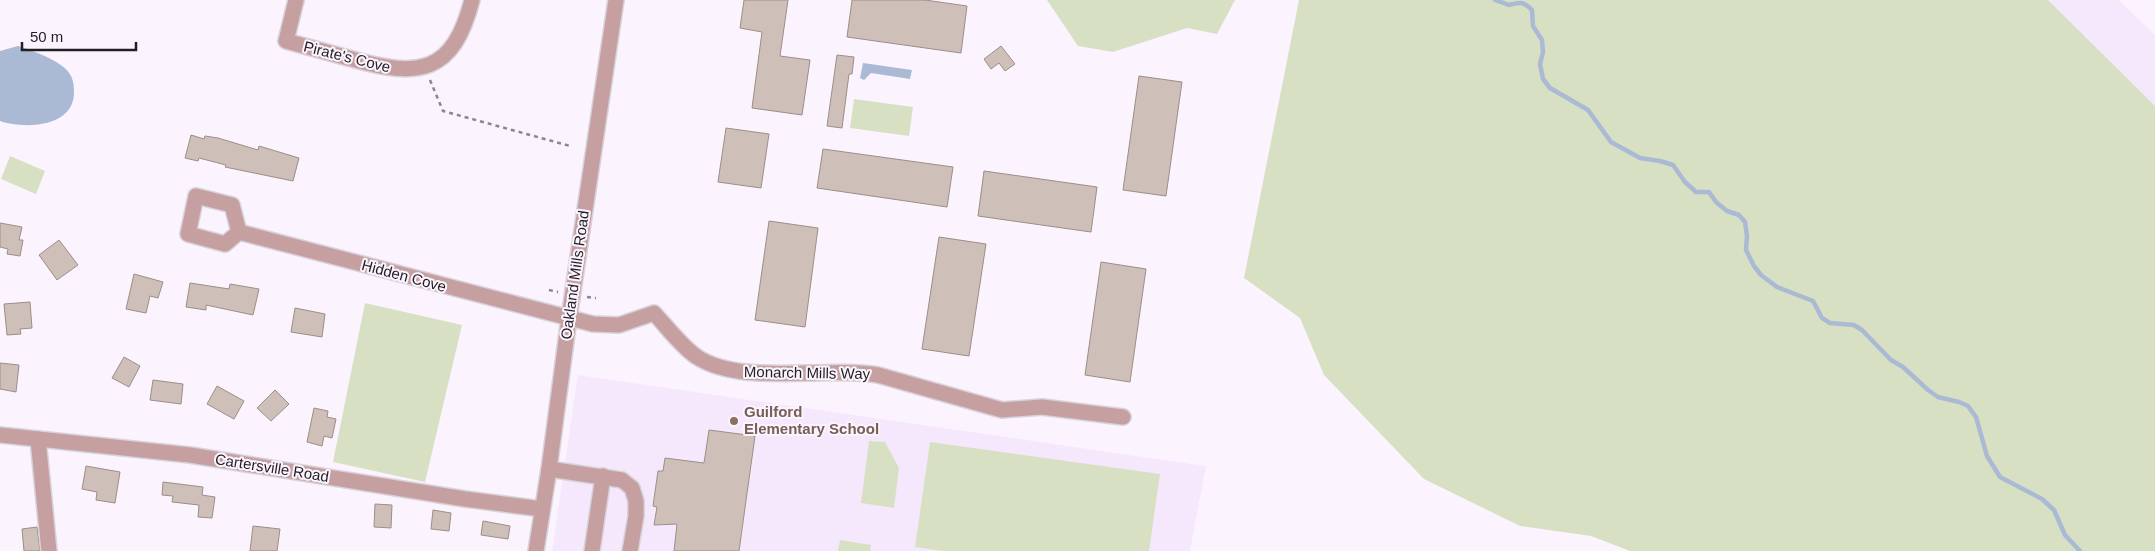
<svg xmlns="http://www.w3.org/2000/svg" width="2155" height="551" viewBox="0 0 2155 551" font-family="Arial,sans-serif">
<style>
.built{fill:#f6e8fc}
.green{fill:#d8e0c3}
.water{fill:#aab9d4}
.lines{fill:none;stroke-linecap:round;stroke-linejoin:round}
.stream{stroke:#aab9d4;stroke-width:4.5}
.building{fill:#cec0b8;stroke:#9c8e87}
.minor-casing{stroke:#d8d2db;stroke-width:18}
.path{stroke:#8b868d;stroke-width:2.5;stroke-dasharray:4 4;stroke-linecap:butt}
.minor{stroke:#c6a0a1;stroke-width:15}
.education-dot{fill:#8d6e63;stroke:#fbf4fe;stroke-width:2}
.labels{text-anchor:middle;stroke-width:4;stroke-linejoin:round;paint-order:stroke}
.street-label{font-size:15px;fill:#221f23;stroke:#fbf4fe}
.education-label{font-size:15px;font-weight:bold;fill:#785e54;stroke:#fbf4fe;text-anchor:start}
</style>
<rect width="100%" height="100%" fill="#fbf4fe"/>
<g class="built">
<polygon points="2030,0 2119,0 2155,35 2155,121"/>
<polygon points="578,375 1206,466 1190,551 552,551"/>
</g>
<g class="green">
<polygon points="1047,0 1235,0 1217,34 1187,28 1113,52 1078,46"/>
<polygon points="1299,0 2048,0 2155,106 2155,551 1630,551 1591,536 1520,526 1424,479 1324,375 1300,318 1244,278"/>
<polygon points="854,99 913,107 909,136 850,128"/>
<polygon points="10,156 45,171 36,194 1,179"/>
<polygon points="365,303 462,325 425,482 333,462"/>
<polygon points="869,441 885,442 899,468 894,508 861,503"/>
<polygon points="930,442 1160,474 1149,551 943,551 915,547"/>
<polygon points="840,540 871,545 870,551 838,551"/>
</g>
<g class="water">
<path d="M18,46C33,51 64,61 71,76C74,82 74,89 74,95C71,128 24,129 0,121V51Z"/>
<polygon points="863,63 912,70 910,79 871,73 864,80 860,78"/>
</g>
<g class="lines">
<path class="stream" d="M1495,0L1509,5C1520,2 1523,1 1532,10L1533,26L1542,40L1543,52L1540,64L1543,79L1550,88L1588,110L1611,142L1640,158L1660,161L1673,165L1685,182L1696,192H1709L1716,202L1727,211L1739,215L1745,222L1747,236L1746,250L1754,266L1761,275L1777,287L1813,301L1822,318L1830,323L1854,325L1862,330L1891,360L1903,367L1928,390L1938,397L1959,402L1968,406L1976,417L1987,456L2000,477L2042,499L2054,510L2065,535L2080,551"/>
</g>
<g class="building">
<polygon points="744,0 788,0 780,56 810,60 802,115 752,108 762,32 740,28"/>
<polygon points="852,0 925,0 967,6 961,53 847,37"/>
<polygon points="1001,46 1015,64 1005,71 999,63 991,69 984,59"/>
<polygon points="837,55 854,57 852,74 849,74 842,128 827,126"/>
<polygon points="1139,76 1182,82 1166,196 1123,190"/>
<polygon points="726,128 769,134 761,188 718,182"/>
<polygon points="191,135 204,139 205,136 218,138 258,150 259,146 299,158 293,181 225,167 226,165 199,158 198,161 185,158"/>
<polygon points="823,149 953,167 947,207 817,188"/>
<polygon points="984,171 1097,187 1091,232 978,216"/>
<polygon points="769,221 818,228 805,327 755,320"/>
<polygon points="0,223 22,227 19,240 23,240 20,256 7,254 8,249 0,247"/>
<polygon points="939,237 986,244 969,356 922,349"/>
<polygon points="59,240 78,265 57,280 39,255"/>
<polygon points="1101,262 1146,269 1130,382 1085,375"/>
<polygon points="134,274 163,282 158,298 150,296 146,313 126,309"/>
<polygon points="190,283 229,289 230,284 259,289 253,315 206,305 206,310 186,307"/>
<polygon points="30,302 32,328 20,329 21,334 7,335 4,304"/>
<polygon points="295,308 325,314 322,337 291,332"/>
<polygon points="124,357 140,366 129,387 112,378"/>
<polygon points="0,363 19,365 16,392 0,389"/>
<polygon points="153,380 183,384 181,404 150,400"/>
<polygon points="217,386 244,401 234,419 207,404"/>
<polygon points="275,390 289,404 271,421 257,408"/>
<polygon points="314,408 328,411 327,417 336,419 332,438 324,436 322,446 307,442"/>
<polygon points="709,430 755,436 739,551 674,551 677,524 654,525 657,507 653,506 658,471 663,471 665,458 704,463"/>
<polygon points="86,466 120,472 115,503 96,500 97,492 82,489"/>
<polygon points="163,482 203,487 202,495 215,497 212,518 198,517 199,505 172,502 173,496 162,495"/>
<polygon points="375,504 392,505 391,528 374,527"/>
<polygon points="433,510 451,513 449,531 431,529"/>
<polygon points="483,521 510,526 508,539 481,535"/>
<polygon points="253,526 280,529 277,551 250,551"/>
<polygon points="37,527 40,551 24,551 22,529"/>
</g>
<g class="lines">
<g class="minor-casing">
<g id="minor">
<path d="M296,0L286,41C308,47 330,53 352,59C419,78 453,74 472,0"/>
<path d="M239,232L232,205L196,196L188,234L225,244L239,232L593,324L619,325L654,313C667,327 681,346 697,357C742,386 823,366 878,375L1002,410L1042,407L1123,417"/>
<polyline points="0,435 190,455 465,499 542,509"/>
<polyline points="38,439 49,551"/>
<polyline points="549,469 622,480 632,488 636,501 636,516 630,551"/>
<polyline points="536,551 549,469 569,318 616,0"/>
<polyline points="592,551 603,476"/>
</g>
</g>
<g class="path">
<polyline points="430,80 443,111 570,146"/>
<polyline points="549,290 558,292"/>
<polyline points="587,297 596,298"/>
</g>
<use href="#minor" class="minor"/>
</g>
<circle class="education-dot" cx="734" cy="421" r="5"/>
<g class="labels">
<g class="street-label">
<text transform="translate(347 57) rotate(14)" y="5">Pirate's Cove</text>
<text transform="translate(575 275) rotate(-82)" y="5">Oakland Mills Road</text>
<text transform="translate(404 276) rotate(15)" y="5">Hidden Cove</text>
<text transform="translate(807 373) rotate(1)" y="5">Monarch Mills Way</text>
<text transform="translate(272 468) rotate(9)" y="5">Cartersville Road</text>
</g>
<g class="education-label">
<text x="744" y="417">Guilford<tspan x="744" dy="17">Elementary School</tspan></text>
</g>
</g>
<path d="M22 42v8h114v-8" fill="none" stroke="#221f23" stroke-width="2.5"/>
<text x="30" y="42" font-size="15" fill="#221f23" stroke="#fbf4fe" stroke-width="4" paint-order="stroke">50 m</text>
</svg>
